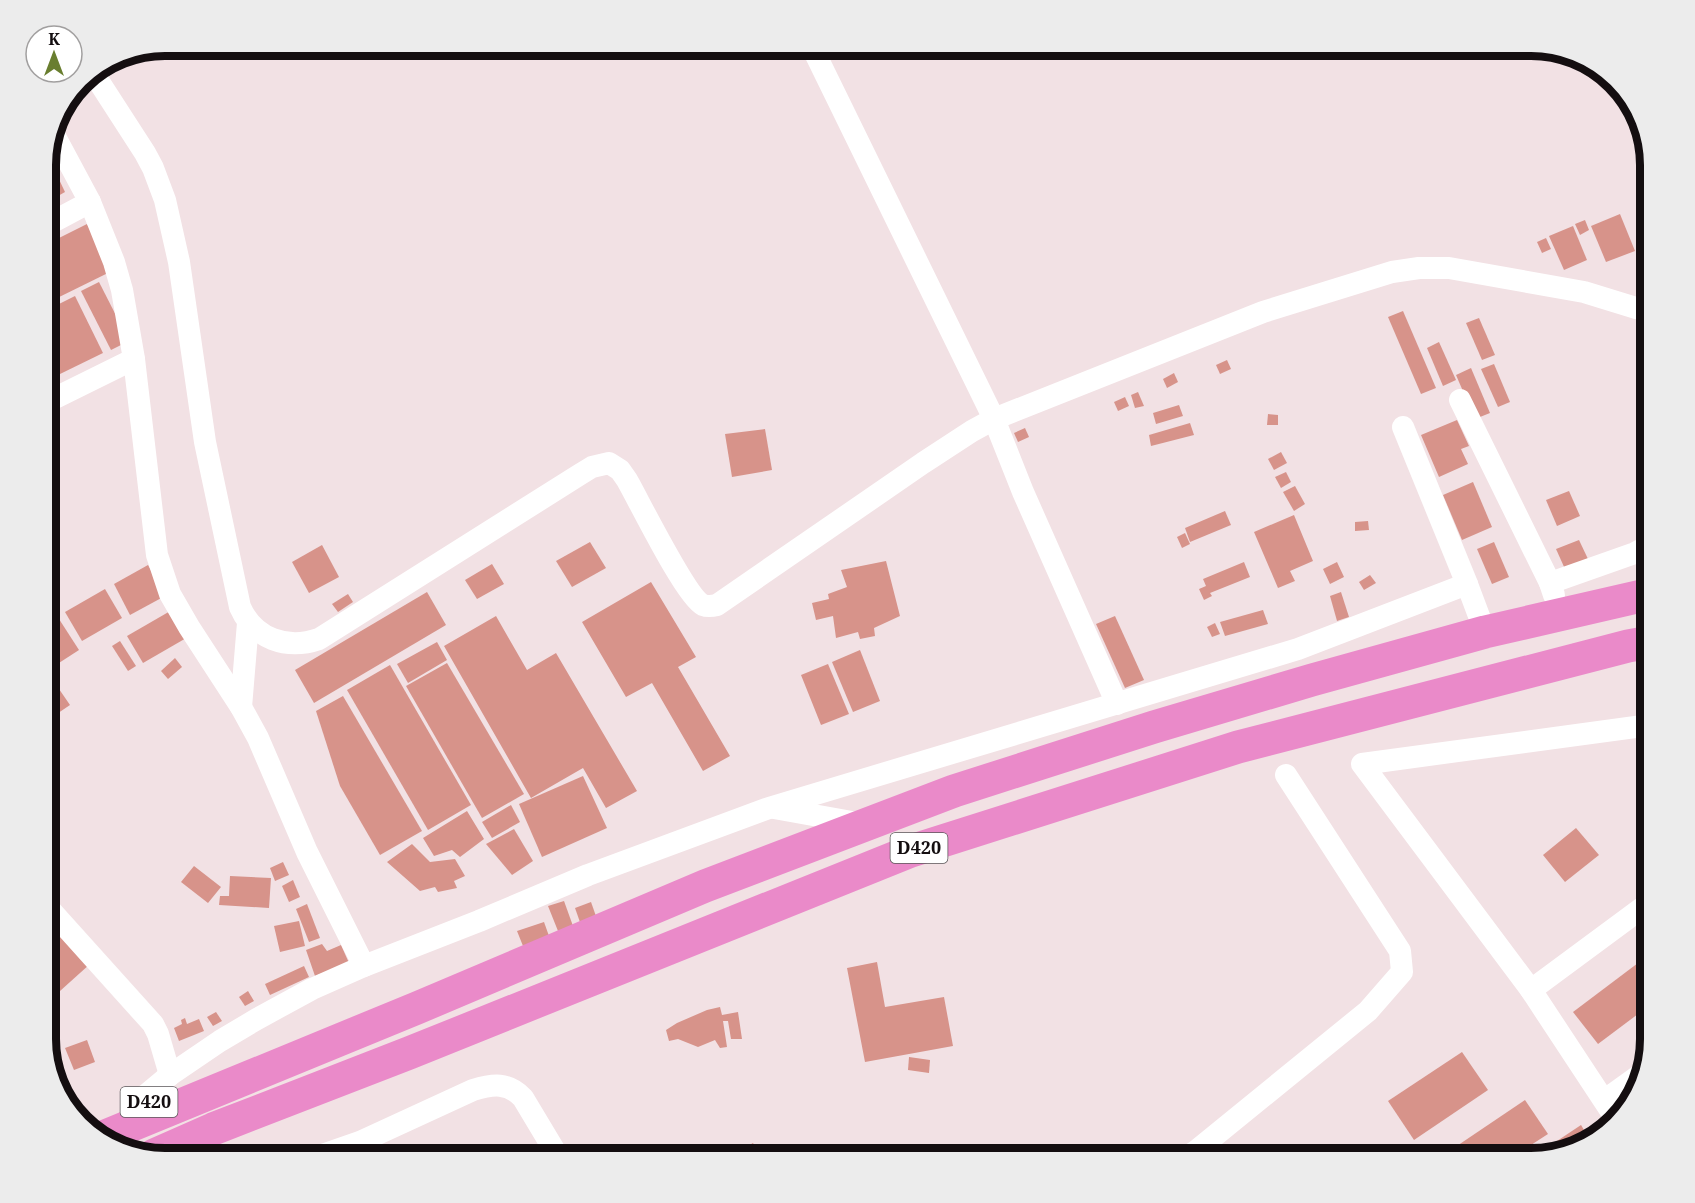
<svg xmlns="http://www.w3.org/2000/svg" width="1695" height="1203" viewBox="0 0 1695 1203" font-family="'Noto Serif',serif">
<style>
.building{fill:#d7938a}
.lines{fill:none;stroke-linecap:round;stroke-linejoin:round}
.minor{stroke:#fff;stroke-width:22}
.highway{stroke:#ea8ac9;stroke-width:33}
.labels{text-anchor:middle;stroke-width:4.5;stroke-linejoin:round;paint-order:stroke}
.shield{fill:#fff;stroke:#5a5658;stroke-width:1.5}
.shield-label{font-size:18px;font-weight:bold;fill:#140e10}
.rim{fill:none;stroke:#140e10;stroke-width:8}
</style>
<rect width="100%" height="100%" fill="#f2e1e4"/>
<g class="building">
<polygon points="46,152 65,192 51,200 45,188"/>
<polygon points="1650,200 1650,237 1638,205"/>
<polygon points="1620,214 1635,251 1606,262 1591,226"/>
<polygon points="1585,220 1589,230 1580,235 1575,224"/>
<polygon points="87,224 112,271 45,304 45,245"/>
<polygon points="1573,226 1587,260 1564,270 1549,236"/>
<polygon points="1546,238 1551,249 1542,253 1537,242"/>
<polygon points="99,282 129,341 111,350 81,291"/>
<polygon points="75,296 103,353 60,374 45,343 45,311"/>
<polygon points="1403,311 1436,388 1421,394 1388,317"/>
<polygon points="1479,318 1495,355 1482,360 1466,323"/>
<polygon points="1439,342 1456,380 1443,386 1427,348"/>
<polygon points="1227,360 1231,369 1220,374 1216,365"/>
<polygon points="1494,364 1510,402 1498,407 1481,369"/>
<polygon points="1471,368 1490,413 1475,419 1456,375"/>
<polygon points="1174,373 1178,382 1167,388 1163,379"/>
<polygon points="1138,392 1144,406 1135,408 1131,395"/>
<polygon points="1125,397 1129,406 1118,411 1114,402"/>
<polygon points="1179,405 1183,416 1156,424 1153,413"/>
<polygon points="1268,414 1278,415 1278,425 1267,425"/>
<polygon points="1457,420 1469,446 1461,449 1468,464 1439,477 1421,435"/>
<polygon points="1190,423 1194,435 1151,446 1149,435"/>
<polygon points="1025,428 1029,437 1018,442 1014,433"/>
<polygon points="765,429 772,470 732,477 725,434"/>
<polygon points="1281,452 1287,463 1274,470 1268,459"/>
<polygon points="1286,472 1291,482 1281,488 1275,477"/>
<polygon points="1473,482 1492,527 1462,540 1443,495"/>
<polygon points="1295,486 1305,504 1294,511 1283,492"/>
<polygon points="1569,491 1580,516 1557,526 1546,500"/>
<polygon points="1225,511 1231,525 1190,542 1185,528"/>
<polygon points="1294,515 1313,561 1290,571 1295,581 1278,588 1254,532"/>
<polygon points="1368,521 1369,530 1355,531 1355,522"/>
<polygon points="1185,533 1190,544 1182,548 1177,537"/>
<polygon points="1579,540 1588,559 1565,569 1556,549"/>
<polygon points="590,542 606,568 572,587 556,561"/>
<polygon points="1494,542 1509,577 1492,584 1477,549"/>
<polygon points="322,545 339,577 309,593 292,562"/>
<polygon points="886,561 900,616 874,628 875,636 860,639 858,632 836,638 833,616 816,620 812,603 829,599 828,594 847,587 841,570"/>
<polygon points="1244,562 1250,577 1210,593 1212,596 1204,600 1199,589 1206,586 1203,579"/>
<polygon points="1337,562 1344,577 1330,584 1323,569"/>
<polygon points="492,564 504,584 477,599 465,580"/>
<polygon points="148,565 165,596 130,615 114,584"/>
<polygon points="1370,575 1376,583 1364,590 1359,582"/>
<polygon points="651,582 696,657 678,667 730,756 703,771 652,683 626,697 582,622"/>
<polygon points="105,589 122,618 82,641 65,612"/>
<polygon points="427,592 446,625 314,703 295,670"/>
<polygon points="1341,592 1349,617 1337,621 1330,596"/>
<polygon points="348,594 353,602 338,612 332,604"/>
<polygon points="172,610 188,637 143,663 127,636"/>
<polygon points="1263,610 1268,624 1225,636 1220,622"/>
<polygon points="496,616 527,670 556,653 637,791 606,808 583,768 531,798 444,646"/>
<polygon points="1115,616 1144,680 1125,688 1096,624"/>
<polygon points="59,619 79,650 45,672 45,627"/>
<polygon points="1215,623 1220,634 1212,637 1207,627"/>
<polygon points="120,641 136,666 128,671 112,646"/>
<polygon points="437,642 447,660 408,683 397,664"/>
<polygon points="860,650 880,701 853,712 832,662"/>
<polygon points="175,658 182,667 168,679 161,671"/>
<polygon points="447,663 524,794 482,818 406,686"/>
<polygon points="828,664 849,714 821,725 801,675"/>
<polygon points="390,665 471,805 428,830 347,690"/>
<polygon points="50,676 70,705 45,722 45,679"/>
<polygon points="343,696 422,831 380,855 340,786 316,711"/>
<polygon points="583,776 607,828 542,857 519,804"/>
<polygon points="511,805 520,822 492,838 482,822"/>
<polygon points="467,811 484,839 460,857 452,850 434,856 423,838"/>
<polygon points="1576,828 1599,855 1565,882 1543,855"/>
<polygon points="514,829 533,861 512,875 486,844"/>
<polygon points="412,844 430,862 455,859 465,876 454,881 457,888 438,892 435,887 420,891 387,862"/>
<polygon points="283,862 289,875 275,881 270,868"/>
<polygon points="194,866 221,887 208,903 181,882"/>
<polygon points="230,876 271,878 269,908 219,905 220,896 229,896"/>
<polygon points="293,880 300,897 289,902 282,886"/>
<polygon points="564,901 573,926 558,931 548,906"/>
<polygon points="591,902 597,919 581,925 575,908"/>
<polygon points="307,904 320,938 309,942 296,909"/>
<polygon points="299,921 305,946 280,952 274,926"/>
<polygon points="544,922 549,936 523,946 517,931"/>
<polygon points="57,928 90,964 50,1000 45,995 45,939"/>
<polygon points="322,944 327,951 341,945 349,963 315,976 306,950"/>
<polygon points="1642,960 1650,970 1650,1005 1598,1044 1573,1012"/>
<polygon points="877,962 885,1007 944,997 953,1046 865,1062 847,968"/>
<polygon points="304,966 309,977 270,995 265,984"/>
<polygon points="248,991 254,1001 245,1006 239,997"/>
<polygon points="720,1007 722,1015 738,1012 742,1039 731,1039 728,1021 723,1021 727,1047 720,1048 715,1040 698,1047 678,1039 669,1041 666,1030 677,1023 707,1010"/>
<polygon points="216,1012 222,1021 213,1026 207,1017"/>
<polygon points="185,1018 187,1024 199,1019 204,1031 179,1041 174,1028 182,1024 181,1020"/>
<polygon points="87,1040 95,1062 74,1070 65,1048"/>
<polygon points="1462,1052 1488,1090 1414,1140 1388,1101"/>
<polygon points="909,1057 930,1060 929,1073 908,1070"/>
<polygon points="1525,1100 1548,1134 1511,1158 1439,1158"/>
<polygon points="1581,1125 1590,1140 1584,1145 1533,1157"/>
<polygon points="753,1143 762,1158 726,1158"/>
<polygon points="780,1144 788,1158 765,1158 763,1155"/>
</g>
<g class="lines">
<g class="minor">
<polyline points="811,45 994,419 1023,492 1117,704"/>
<path d="M92,71L145,153L153,168L165,200L179,262L205,442L240,607C254,639 287,650 319,639L579,475L592,467L609,463L620,470L627,480C639,501 686,597 703,605C708,607 713,606 717,605L923,463L972,431L994,419L1263,312L1392,272L1419,268H1449L1584,292L1636,308L1650,311"/>
<polyline points="52,131 90,202 114,262 122,290 134,359 157,555 170,594 189,627 241,707 258,738 307,852 364,966"/>
<polyline points="45,226 90,202"/>
<polyline points="1460,400 1550,583"/>
<polyline points="45,403 134,359"/>
<polyline points="1403,427 1467,584"/>
<polyline points="1554,595 1550,583 1635,553 1650,545"/>
<polyline points="241,707 248,623"/>
<polyline points="774,808 863,824"/>
<polyline points="45,904 153,1024 158,1034 170,1075"/>
<polyline points="1531,990 1650,902"/>
<polyline points="1605,1100 1637,1077"/>
<polyline points="134,1105 170,1075 220,1041 257,1019 312,989 364,966 479,921 588,875 769,808 1298,649 1467,584 1485,632"/>
<polyline points="1616,1119 1531,990 1362,764 1650,725"/>
<path d="M314,1158L360,1142L473,1090C493,1084 508,1082 523,1098L559,1158"/>
<polyline points="1185,1158 1196,1151 1368,1011 1402,972 1400,951 1286,775"/>
</g>
<g class="highway">
<polyline points="103,1137 417,1008 705,886 954,791 1154,727 1312,680 1485,632 1650,594"/>
<polyline points="154,1155 213,1129 409,1053 911,851 1238,747 1628,646 1650,642"/>
</g>
</g>
<g class="labels">
<g class="shield">
<rect x="890.5" y="833" width="57" height="30" rx="4.5"/>
<rect x="120.5" y="1087" width="57" height="30" rx="4.5"/>
</g>
<g class="shield-label">
<text x="919" y="854">D420</text>
<text x="149" y="1108">D420</text>
</g>
</g>
<path d="M0 0H1695V1203H0ZM165 56H1531A109 109 0 0 1 1640 165V1039A109 109 0 0 1 1531 1148H165A109 109 0 0 1 56 1039V165A109 109 0 0 1 165 56Z" fill="#ececec" fill-rule="evenodd"/>
<path class="rim" d="M165 56H1531A109 109 0 0 1 1640 165V1039A109 109 0 0 1 1531 1148H165A109 109 0 0 1 56 1039V165A109 109 0 0 1 165 56Z"/>
<g transform="translate(54 54)"><circle r="28" fill="#ffffff" stroke="#a19f9f" stroke-width="1.5"/>
<path d="M0-4.5L10 22L0 15L-10 22Z" fill="#697e2f"/>
<text y="-9" font-size="16" font-weight="bold" text-anchor="middle" fill="#140e10">K</text>
</g>
</svg>
